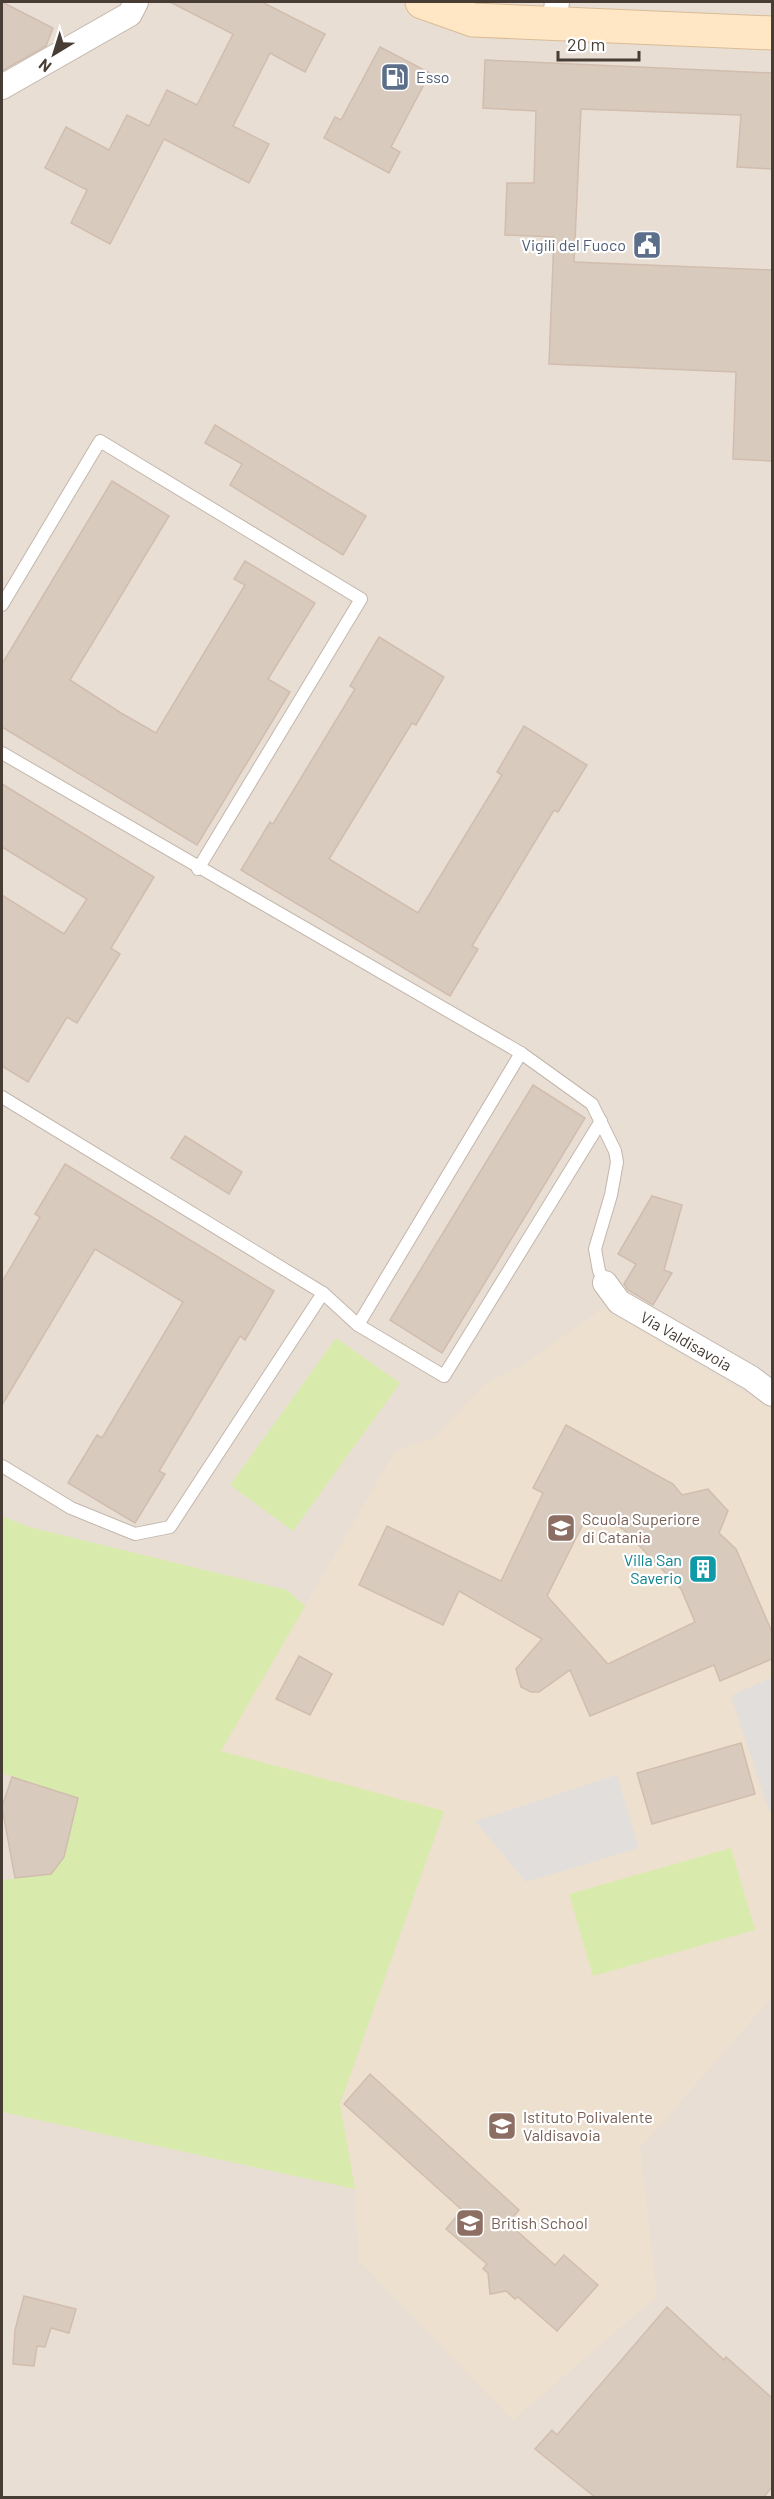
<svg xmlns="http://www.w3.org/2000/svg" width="774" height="2499" viewBox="0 0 774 2499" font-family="Barlow,sans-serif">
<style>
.residential{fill:#e8ded4}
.education{fill:#eee0cf}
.green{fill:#d9ebac}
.parking{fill:#e2dedb}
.building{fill:#d9cabe;stroke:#d1bdae;stroke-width:1.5;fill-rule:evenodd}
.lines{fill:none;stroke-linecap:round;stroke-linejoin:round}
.lane-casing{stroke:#c3b6ab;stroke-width:14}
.street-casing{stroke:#c3b6ab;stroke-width:26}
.secondary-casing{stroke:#dabc95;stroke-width:35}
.lane{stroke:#fff;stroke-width:12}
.street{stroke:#fff;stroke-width:24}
.secondary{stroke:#ffe7c5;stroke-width:33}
.labels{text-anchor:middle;stroke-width:4.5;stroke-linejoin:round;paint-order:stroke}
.service-label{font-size:16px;fill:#4e5e75;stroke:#fff;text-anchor:start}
.street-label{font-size:16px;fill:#473d35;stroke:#fff}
.education-label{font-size:16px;fill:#785e54;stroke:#fff;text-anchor:start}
.culture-label{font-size:16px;fill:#0d838f;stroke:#fff;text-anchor:end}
</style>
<rect width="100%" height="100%" fill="#f4ede6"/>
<rect class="residential" x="2" y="2" width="770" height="2495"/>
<polygon class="education" points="603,1308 772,1409 772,1997 640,2148 657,2296 513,2420 358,2260 355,2189 340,2104 444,1812 221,1751 395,1451 435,1437 486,1383 523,1365"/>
<g class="green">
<polygon points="336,1338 400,1383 293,1531 230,1485"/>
<polygon points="2,1516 29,1527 287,1590 305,1606 221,1751 444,1811 340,2104 355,2189 2,2112 2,1880 51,1874 64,1857 77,1799 2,1773"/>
<polygon points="731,1848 755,1930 593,1976 569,1894"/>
</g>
<g class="parking">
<polygon points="772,1677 772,1811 769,1811 731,1696"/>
<polygon points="617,1775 639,1848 526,1882 475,1821"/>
</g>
<g class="building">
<polygon points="2,2 53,28 46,46 2,71"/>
<polygon points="170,2 262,2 325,34 305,72 270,53 233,126 269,144 249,183 164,139 110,244 71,223 87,190 45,168 66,127 109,150 127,115 149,126 167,90 197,105 233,34"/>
<polygon points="380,47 430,73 391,147 400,152 389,173 324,138 335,117 341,120"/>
<polygon points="485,60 772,73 772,169 737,167 741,115 581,109 574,262 772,270 772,461 733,459 736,372 549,364 554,237 505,235 507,183 534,183 536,111 483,108"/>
<polygon points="215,425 366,516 343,555 230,485 242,464 205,443"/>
<polygon points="112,481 169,516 70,680 121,713 156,733 245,585 234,579 245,561 315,603 268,679 290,692 197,845 2,727 2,664"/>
<polygon points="379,637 444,677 416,725 412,723 329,859 418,913 502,775 497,772 524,726 587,765 558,812 554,810 472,946 478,949 450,996 241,870 270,822 273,824 355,689 350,686"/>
<polygon points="2,784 154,877 111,948 120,954 77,1023 67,1017 28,1082 2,1066 2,895 64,934 87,899 2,847"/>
<polygon points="533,1085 585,1118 442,1353 390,1320"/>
<polygon points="185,1136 242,1172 229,1194 171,1158"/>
<polygon points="65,1164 274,1291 245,1340 240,1336 159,1471 165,1474 135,1523 68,1483 97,1435 102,1438 183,1302 95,1249 2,1405 2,1282 40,1217 35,1214"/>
<polygon points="652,1196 682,1205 664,1270 672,1273 653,1305 628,1290 624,1284 636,1264 618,1254"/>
<path d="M566,1425L673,1484L682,1495L708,1489L728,1511L719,1533L736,1549L772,1632V1659L720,1681L714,1665L590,1716L570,1670L539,1692H531L521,1687L516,1669L542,1639L459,1591L443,1625L359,1585L387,1526L501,1581L543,1493L533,1488ZM589,1512L623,1529L681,1589L695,1622L608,1664L547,1596Z"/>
<polygon points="299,1656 332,1674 310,1715 276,1699"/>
<polygon points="741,1743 755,1794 652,1824 637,1773"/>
<polygon points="12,1777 78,1798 64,1857 51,1874 15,1878 2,1807"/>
<polygon points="370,2074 519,2210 508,2223 555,2265 564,2255 598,2285 557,2331 518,2297 515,2299 506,2291 490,2294 488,2273 483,2269 487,2264 446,2229 462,2210 344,2104"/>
<polygon points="24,2296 76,2309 69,2333 51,2328 45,2347 37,2346 34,2366 13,2364 15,2330"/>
<polygon points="667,2307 724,2360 726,2357 772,2398 772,2487 763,2498 596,2498 535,2449 552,2430 557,2435"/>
</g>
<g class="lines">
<g class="lane-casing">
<g id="lane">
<polyline points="2,605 100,441 361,599 198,869"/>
<polyline points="2,753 521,1053 592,1104 615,1151 617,1162 611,1195 595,1249 599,1271 605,1283"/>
<polyline points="2,1097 323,1293 358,1325 521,1053"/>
<polyline points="358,1325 444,1376 601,1121"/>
<polyline points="2,1466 71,1508 135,1534 170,1527 323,1293"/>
</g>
</g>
<g class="street-casing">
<g id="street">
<polyline points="554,24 557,2"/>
<polyline points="2,87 130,14 136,2"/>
<polyline points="605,1283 619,1302 751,1378 772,1394"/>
</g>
</g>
<g class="secondary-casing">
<polyline id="secondary" points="422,2 473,20 772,33"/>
</g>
<use href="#lane" class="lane"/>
<use href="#street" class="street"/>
<use href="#secondary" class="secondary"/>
</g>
<defs>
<g id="fuel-square" transform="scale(1.5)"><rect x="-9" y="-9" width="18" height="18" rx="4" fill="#5c6f8a" stroke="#fff"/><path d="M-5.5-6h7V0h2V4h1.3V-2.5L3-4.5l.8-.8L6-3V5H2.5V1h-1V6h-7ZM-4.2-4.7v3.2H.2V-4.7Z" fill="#fff"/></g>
<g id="civic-square" transform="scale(1.5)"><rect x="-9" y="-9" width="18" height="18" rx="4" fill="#5c6f8a" stroke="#fff"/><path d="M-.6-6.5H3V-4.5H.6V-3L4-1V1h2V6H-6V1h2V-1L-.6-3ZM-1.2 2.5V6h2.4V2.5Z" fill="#fff"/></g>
<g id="university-square" transform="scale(1.5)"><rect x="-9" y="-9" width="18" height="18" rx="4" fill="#8d6e63" stroke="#fff"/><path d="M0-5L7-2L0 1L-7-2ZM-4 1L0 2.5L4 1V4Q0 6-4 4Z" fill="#fff"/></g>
<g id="building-square" transform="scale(1.5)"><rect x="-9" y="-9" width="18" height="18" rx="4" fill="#0f9aa8" stroke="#fff"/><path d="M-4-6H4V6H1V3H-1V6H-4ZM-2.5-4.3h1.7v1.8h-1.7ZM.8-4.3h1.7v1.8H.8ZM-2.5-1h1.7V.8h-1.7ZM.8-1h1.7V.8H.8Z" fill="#fff"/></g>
<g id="school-square" transform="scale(1.5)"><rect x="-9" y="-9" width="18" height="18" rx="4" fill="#8d6e63" stroke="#fff"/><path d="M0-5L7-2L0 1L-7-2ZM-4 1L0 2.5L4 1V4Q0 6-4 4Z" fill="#fff"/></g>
</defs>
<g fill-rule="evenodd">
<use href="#fuel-square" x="395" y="77"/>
<use href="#civic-square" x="647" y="245"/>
<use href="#university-square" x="561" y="1528"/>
<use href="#building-square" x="703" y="1569"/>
<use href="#school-square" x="502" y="2126"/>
<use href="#school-square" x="470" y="2223"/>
</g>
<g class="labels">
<g class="service-label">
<text x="416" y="83">Esso</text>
<text x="626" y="251" text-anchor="end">Vigili del Fuoco</text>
</g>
<g class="street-label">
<text transform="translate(686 1341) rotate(30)" y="6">Via Valdisavoia</text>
</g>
<g class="education-label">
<text x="582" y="1525">Scuola Superiore<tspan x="582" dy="18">di Catania</tspan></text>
<text x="523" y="2123">Istituto Polivalente<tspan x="523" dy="18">Valdisavoia</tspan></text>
<text x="491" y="2229">British School</text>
</g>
<g class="culture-label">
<text x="682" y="1566">Villa San<tspan x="682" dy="18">Saverio</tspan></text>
</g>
</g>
<rect width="774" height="2499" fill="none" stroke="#473d35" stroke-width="6"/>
<g transform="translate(54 54) rotate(218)" stroke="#ffffff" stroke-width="4.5" paint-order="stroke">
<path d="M0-4.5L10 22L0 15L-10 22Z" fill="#473d35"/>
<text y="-9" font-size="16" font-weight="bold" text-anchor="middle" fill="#473d35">N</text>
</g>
<path d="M558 51v9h81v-9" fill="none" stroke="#473d35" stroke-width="3"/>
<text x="567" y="51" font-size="18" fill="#473d35" stroke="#ffffff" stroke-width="4.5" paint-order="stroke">20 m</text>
</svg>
